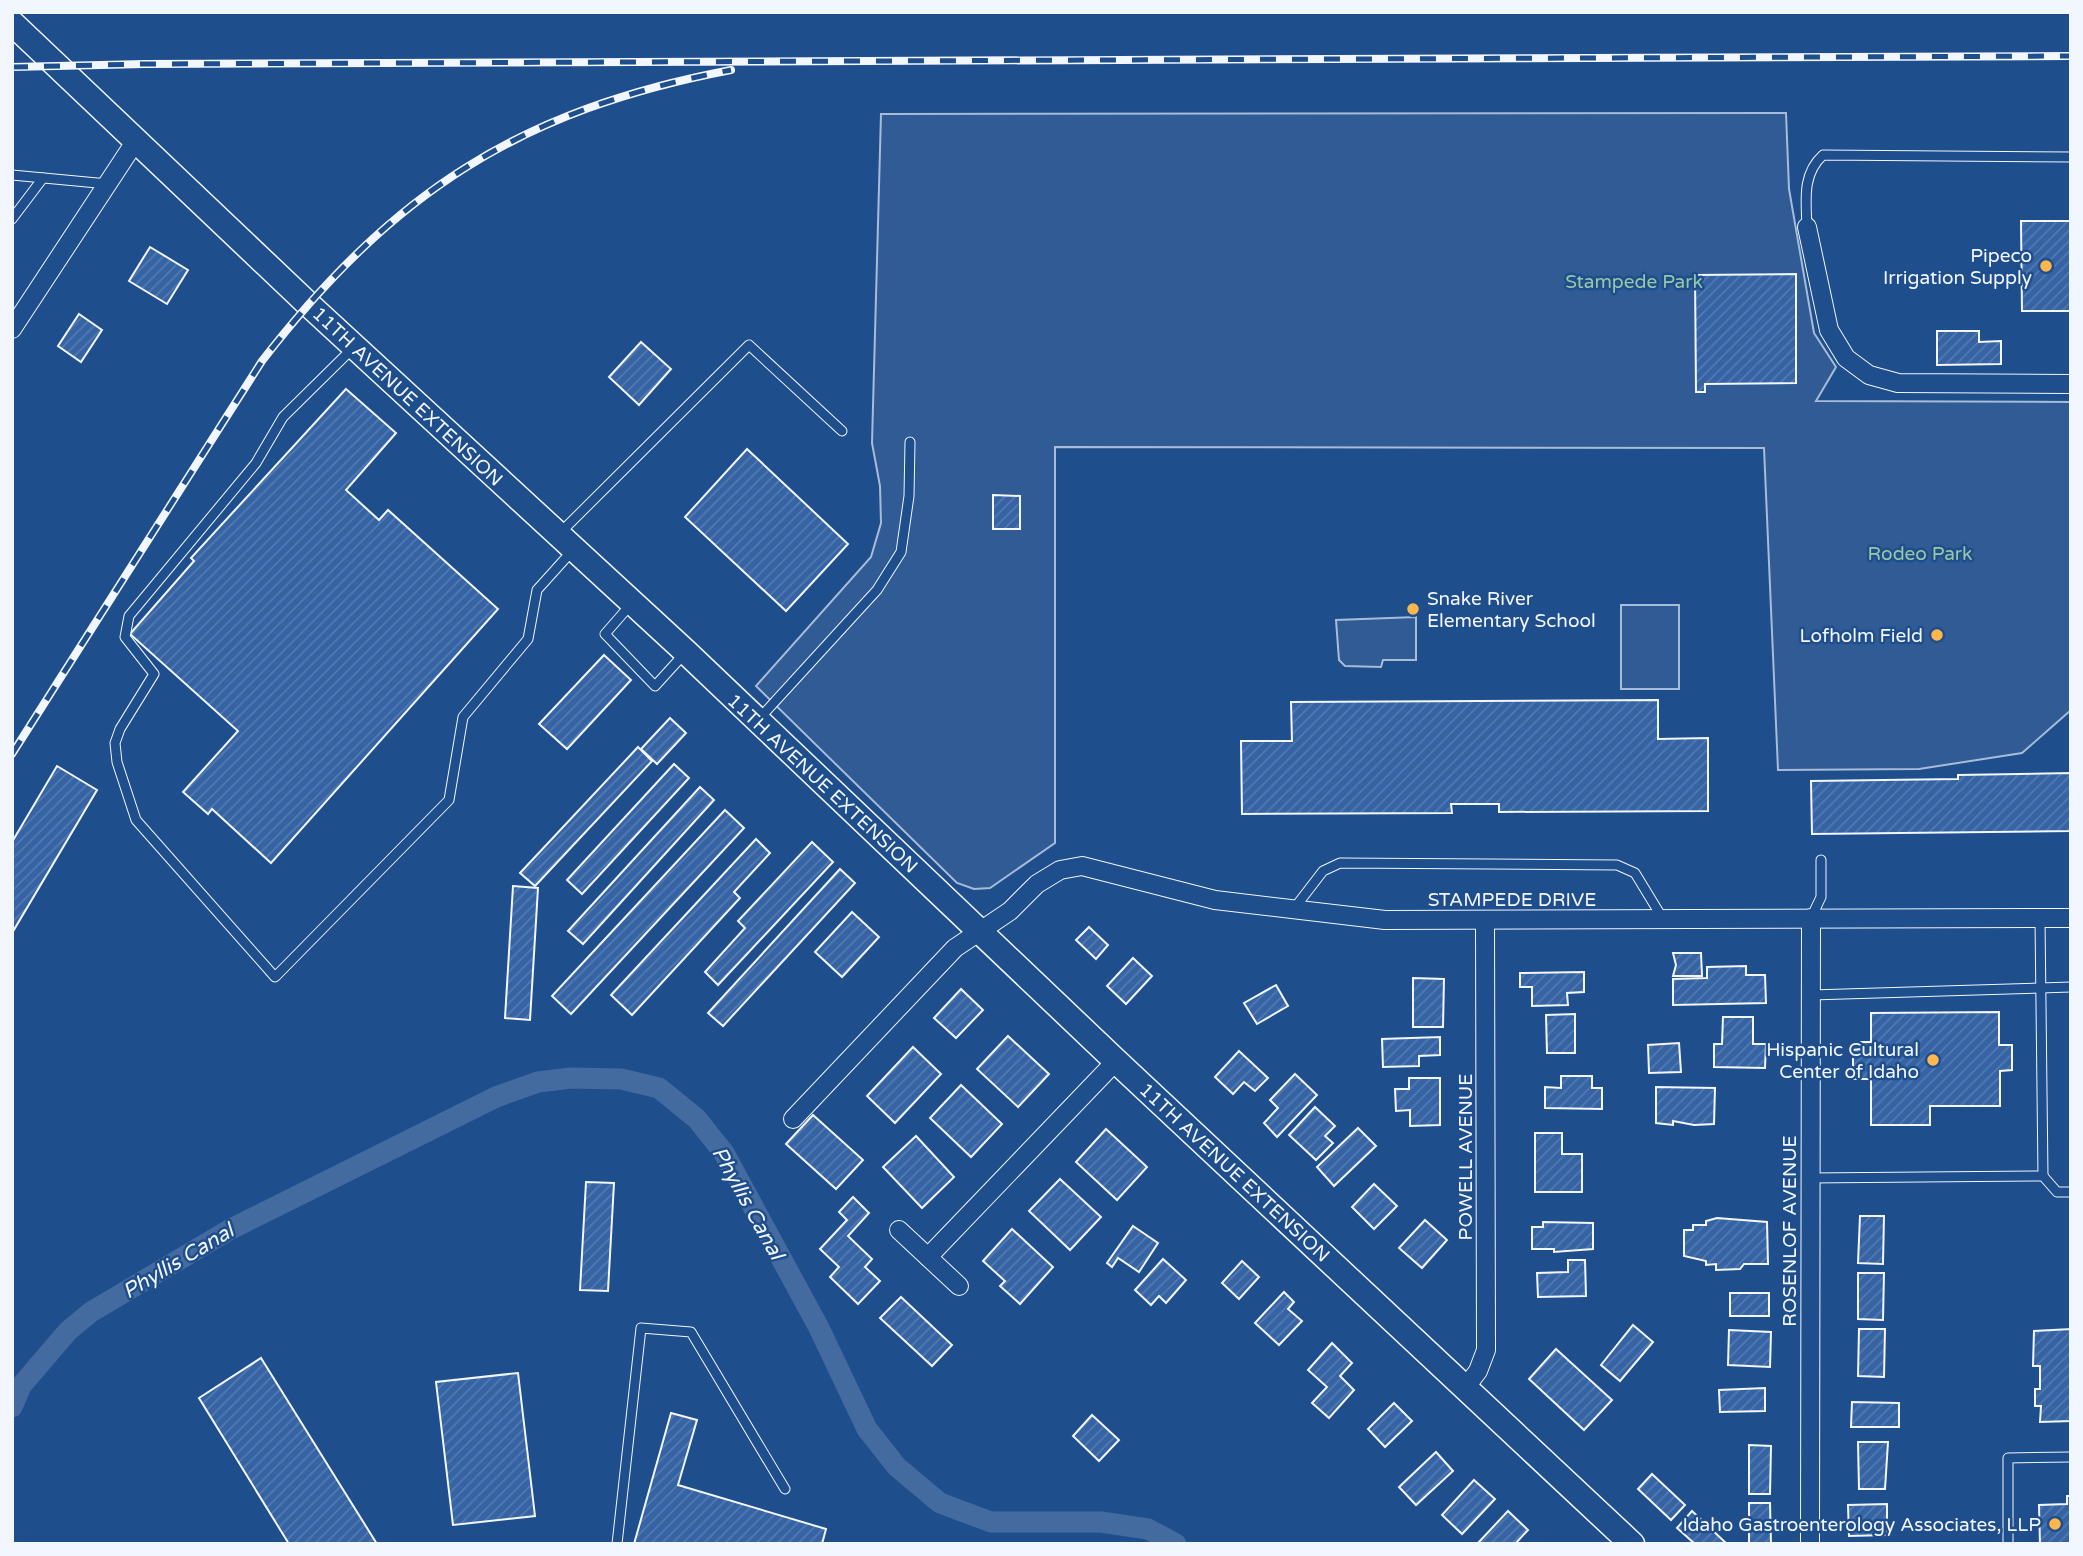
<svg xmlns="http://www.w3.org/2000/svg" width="2083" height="1556" viewBox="0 0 2083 1556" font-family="'Varela Round',sans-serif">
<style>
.built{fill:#305b95;stroke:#a8bbd7;stroke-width:2}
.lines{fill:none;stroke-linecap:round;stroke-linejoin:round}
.canal{stroke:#446ba0;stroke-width:21}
.building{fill:url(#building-hatch);stroke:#f2f6ff;stroke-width:2}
.lane-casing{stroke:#f2f6ff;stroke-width:11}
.street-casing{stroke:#f2f6ff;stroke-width:20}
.secondary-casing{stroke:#f2f6ff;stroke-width:27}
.lane{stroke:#1f4e8c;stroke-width:9}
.street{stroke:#1f4e8c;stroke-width:18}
.secondary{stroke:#1f4e8c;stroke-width:24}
.rail-casing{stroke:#f2f6ff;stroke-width:8}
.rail{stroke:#1f4e8c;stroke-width:5;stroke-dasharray:16;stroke-linecap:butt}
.poi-dot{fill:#ffb74d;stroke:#1f4e8c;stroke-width:2.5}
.labels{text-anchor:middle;stroke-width:5;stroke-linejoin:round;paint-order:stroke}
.poi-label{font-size:19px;fill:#f2f6ff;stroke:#1f4e8c;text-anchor:end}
.park-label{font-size:19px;fill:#97c8a6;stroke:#1f4e8c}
.street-label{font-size:19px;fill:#f2f6ff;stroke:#1f4e8c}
.water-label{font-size:21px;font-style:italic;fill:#f2f6ff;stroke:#1f4e8c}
</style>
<defs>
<pattern id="building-hatch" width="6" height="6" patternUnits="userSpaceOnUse" patternTransform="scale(1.75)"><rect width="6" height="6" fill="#3563a3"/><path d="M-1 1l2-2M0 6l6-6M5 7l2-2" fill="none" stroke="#537ab1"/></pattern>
</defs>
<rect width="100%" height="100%" fill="#1f4e8c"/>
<g class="built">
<polygon points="1786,113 1789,189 1814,333 1836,367 1816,401 2071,402 2071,710 2022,753 1919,769 1778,770 1764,448 1055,447 1055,843 990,888 974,889 957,883 756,686 871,557 881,523 880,486 872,443 881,114"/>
<rect x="1621" y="605" width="58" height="84"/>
<polygon points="1416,617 1416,660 1383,660 1381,667 1345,666 1339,660 1336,620"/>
</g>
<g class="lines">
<polyline class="canal" points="12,1407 21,1386 68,1331 91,1312 229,1230 496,1097 538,1082 571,1078 621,1079 659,1088 697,1119 724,1153 818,1326 867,1429 897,1467 940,1503 991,1522 1101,1522 1148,1529 1176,1544"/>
</g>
<g class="building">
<polygon points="2021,221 2071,221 2071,311 2022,311"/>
<polygon points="150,247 188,270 167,304 129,281"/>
<polygon points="1796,274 1796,383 1705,384 1705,392 1696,392 1695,275"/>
<polygon points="79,314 102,330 81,362 58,346"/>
<polygon points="1937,331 1979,331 1979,342 2001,341 2001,364 1937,365"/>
<polygon points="641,342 671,369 639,405 609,377"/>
<polygon points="346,389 396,433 346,490 379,520 388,510 498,609 271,863 212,809 208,814 183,792 238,731 130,634 194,561 191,558"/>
<polygon points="747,449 848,544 786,611 685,517"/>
<polygon points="993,495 1020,496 1020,529 993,529"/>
<polygon points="604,655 631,680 567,749 539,724"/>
<polygon points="1658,700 1658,739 1708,738 1708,811 1499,812 1499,804 1451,804 1452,813 1242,814 1241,741 1292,741 1291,702"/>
<polygon points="670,718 686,733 657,764 641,749"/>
<polygon points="638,747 652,761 535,886 520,873"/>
<polygon points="674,764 689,778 582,894 567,880"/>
<polygon points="57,766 97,790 12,933 12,842"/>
<polygon points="2071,773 2071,831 1812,834 1811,781 1958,779 1958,775"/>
<polygon points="700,787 714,800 583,944 568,931"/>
<polygon points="725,810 744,828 571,1014 552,996"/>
<polygon points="756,839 770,853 734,892 740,898 632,1015 611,995"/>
<polygon points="812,842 833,862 718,985 705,972 745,928 738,921"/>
<polygon points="840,869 855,883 723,1026 708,1013"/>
<polygon points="513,886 538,888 530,1020 505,1018"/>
<polygon points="852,912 879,937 842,977 815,952"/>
<polygon points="1089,927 1108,945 1096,959 1076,940"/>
<polygon points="1673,953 1701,953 1702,976 1673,976 1676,965"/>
<polygon points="1133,958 1152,976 1126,1004 1107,986"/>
<polygon points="1746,966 1746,975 1765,975 1766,1003 1673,1005 1673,979 1707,978 1707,967"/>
<polygon points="1584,972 1584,992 1567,993 1568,1005 1532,1006 1532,987 1520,987 1520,973"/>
<polygon points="1413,978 1444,979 1443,1027 1413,1027"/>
<polygon points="1276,985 1288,1006 1257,1024 1244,1003"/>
<polygon points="961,989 983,1010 956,1038 934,1018"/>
<polygon points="1999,1012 1999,1045 2012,1045 2012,1070 2000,1071 2000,1106 1930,1106 1930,1125 1871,1125 1871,1079 1853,1079 1853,1050 1861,1049 1861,1042 1871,1042 1871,1013"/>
<polygon points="1575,1014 1575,1053 1547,1053 1546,1015"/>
<polygon points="1723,1017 1753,1017 1753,1044 1766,1044 1765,1068 1714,1067 1714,1044 1722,1044"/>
<polygon points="1008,1036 1049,1074 1018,1107 977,1069"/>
<polygon points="1440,1037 1440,1055 1419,1056 1419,1066 1383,1067 1382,1039"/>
<polygon points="1679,1043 1681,1072 1649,1073 1648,1045"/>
<polygon points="913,1047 941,1074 895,1123 867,1096"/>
<polygon points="1239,1051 1268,1078 1255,1091 1244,1082 1233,1094 1215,1077"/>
<polygon points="1295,1074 1317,1095 1277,1137 1264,1123 1278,1108 1270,1100"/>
<polygon points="1561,1076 1592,1076 1592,1088 1602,1088 1602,1109 1545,1108 1545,1087 1561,1088"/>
<polygon points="1409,1078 1440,1078 1440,1125 1410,1126 1410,1110 1396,1111 1395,1089 1409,1089"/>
<polygon points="961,1085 1002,1124 971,1157 930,1118"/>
<polygon points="1656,1087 1715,1088 1714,1124 1694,1125 1673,1121 1673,1125 1656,1123"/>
<polygon points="1315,1107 1335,1126 1325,1136 1333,1143 1316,1160 1289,1135"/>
<polygon points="813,1115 863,1160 836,1189 786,1144"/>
<polygon points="1358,1128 1376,1146 1334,1186 1317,1167"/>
<polygon points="1106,1129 1147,1167 1117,1200 1076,1162"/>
<polygon points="1535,1133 1562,1133 1562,1154 1582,1154 1582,1192 1535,1192"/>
<polygon points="916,1136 954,1177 922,1208 883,1167"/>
<polygon points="1060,1179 1101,1217 1070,1250 1029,1211"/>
<polygon points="586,1182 614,1183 608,1291 580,1290"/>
<polygon points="1374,1184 1397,1206 1374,1229 1352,1207"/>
<polygon points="853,1197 869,1213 848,1236 872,1259 865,1267 880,1281 858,1304 830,1277 839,1267 820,1249 847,1220 839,1212"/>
<polygon points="1860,1216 1884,1216 1883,1264 1858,1263"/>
<polygon points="1717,1218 1767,1222 1768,1264 1744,1264 1740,1269 1716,1270 1716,1264 1706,1265 1706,1261 1684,1256 1684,1230 1693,1230 1693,1225 1706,1225 1706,1221"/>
<polygon points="1425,1220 1447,1240 1422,1268 1399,1248"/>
<polygon points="1543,1222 1593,1223 1593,1249 1554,1252 1554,1249 1532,1249 1532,1227 1543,1227"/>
<polygon points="1133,1226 1158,1243 1139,1272 1118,1258 1112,1267 1107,1263"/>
<polygon points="1012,1229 1053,1267 1020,1304 1000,1286 1005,1281 983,1261"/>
<polygon points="1163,1259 1186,1280 1166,1303 1159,1296 1151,1305 1135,1290"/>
<polygon points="1568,1260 1585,1260 1586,1296 1538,1297 1537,1273 1568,1272"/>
<polygon points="1242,1261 1259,1277 1239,1299 1222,1283"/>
<polygon points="1858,1273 1884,1273 1883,1320 1858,1319"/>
<polygon points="1284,1292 1294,1302 1288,1309 1302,1321 1279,1345 1255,1323"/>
<rect x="1730" y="1293" width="39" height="23"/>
<polygon points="901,1297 952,1345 932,1366 880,1318"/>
<polygon points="1633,1325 1653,1342 1620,1381 1601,1365"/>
<polygon points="1859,1329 1885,1329 1884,1377 1858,1376"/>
<polygon points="2071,1329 2071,1421 2040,1422 2041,1406 2035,1406 2035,1389 2040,1389 2040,1366 2033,1366 2034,1331"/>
<polygon points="1729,1330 1771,1332 1770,1367 1728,1365"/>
<polygon points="1332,1343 1352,1363 1340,1376 1354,1390 1329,1418 1312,1403 1327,1387 1308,1370"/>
<polygon points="1556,1349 1612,1400 1584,1430 1529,1379"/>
<polygon points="261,1358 377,1544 289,1544 199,1398"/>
<polygon points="518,1373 535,1516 453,1525 436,1382"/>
<polygon points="1765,1388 1765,1411 1720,1412 1719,1390"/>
<polygon points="1852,1402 1899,1403 1899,1427 1851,1427"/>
<polygon points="1394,1403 1412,1421 1385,1447 1368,1429"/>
<polygon points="671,1413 697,1420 678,1485 826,1529 822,1544 634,1544"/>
<polygon points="1092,1415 1119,1440 1099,1461 1073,1436"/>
<polygon points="1858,1442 1888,1442 1885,1489 1859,1489"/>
<polygon points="1749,1445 1771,1446 1770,1494 1749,1494"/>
<polygon points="1436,1452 1453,1471 1416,1505 1399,1487"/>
<polygon points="1652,1474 1685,1505 1671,1520 1638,1489"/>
<polygon points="1474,1480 1495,1499 1462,1534 1442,1515"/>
<polygon points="2067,1496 2071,1496 2071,1544 2040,1544 2039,1505 2067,1504"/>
<polygon points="1749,1503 1770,1503 1771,1544 1749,1544"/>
<polygon points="1887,1504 1887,1535 1849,1536 1848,1505"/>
<polygon points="1508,1511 1528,1530 1515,1544 1477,1544"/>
<polygon points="1692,1511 1727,1544 1695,1544 1677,1528"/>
</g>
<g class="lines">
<g class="lane-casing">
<g id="lane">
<polyline points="12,175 108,184"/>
<polyline points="12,219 43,178"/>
<path d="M1807,227C1806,200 1802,174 1823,155L2071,157"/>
<polyline points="353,348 283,417 256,463 129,616 125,637 154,674 120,729 115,743 117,762 136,820 275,977 449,800 463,717 528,639 537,590 573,550"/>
<polyline points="560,533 749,345 842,431"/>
<polyline points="632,603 605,634 655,686 685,653"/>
<polyline points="758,720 877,590 901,552 909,496 910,442"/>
<polyline points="1293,910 1323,871 1340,863 1617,865 1635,873 1663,919"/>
<polyline points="1811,918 1821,897 1821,860"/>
<polyline points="2040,919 2043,1176"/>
<polyline points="1811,995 2071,987"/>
<polyline points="1810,1178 2043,1176 2057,1192 2071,1192"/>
<polyline points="617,1544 641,1328 691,1332 785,1489"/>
<polyline points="2008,1544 2008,1458 2071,1457"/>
</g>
</g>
<g class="street-casing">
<g id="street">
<polyline points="1807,227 1829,330 1846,358 1869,375 1898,383 2071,384"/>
<polyline points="12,329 135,142"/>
<polyline points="793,1119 955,948 1010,911 1037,884 1060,870 1082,866 1215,900 1385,920 2071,918"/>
<polyline points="899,1230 959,1286"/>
<polyline points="928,1257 1116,1061"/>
<polyline points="1465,1388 1478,1371 1486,1350 1485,920"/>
<polyline points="1810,1544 1811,918"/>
</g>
</g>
<g class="secondary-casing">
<polyline id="secondary" points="12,23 307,303 686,652 1116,1061 1632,1544"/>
</g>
<use href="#lane" class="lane"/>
<use href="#street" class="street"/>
<use href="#secondary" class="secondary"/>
<g class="rail-casing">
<g id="rail">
<polyline points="12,67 145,64 2071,56"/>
<path d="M12,754L262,361C393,192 520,110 731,70"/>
</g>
</g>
<use href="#rail" class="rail"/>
</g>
<g class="poi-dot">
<circle cx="2046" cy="266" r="7"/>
<circle cx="1413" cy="609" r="7"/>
<circle cx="1937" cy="635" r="7"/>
<circle cx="1933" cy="1060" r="7"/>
<circle cx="2055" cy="1524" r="7"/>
</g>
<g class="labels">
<g class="poi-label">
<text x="2032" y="262">Pipeco<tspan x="2032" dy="22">Irrigation Supply</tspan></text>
<text x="1427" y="605" text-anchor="start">Snake River<tspan x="1427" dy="22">Elementary School</tspan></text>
<text x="1923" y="642">Lofholm Field</text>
<text x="1919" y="1056">Hispanic Cultural<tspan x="1919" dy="22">Center of Idaho</tspan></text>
<text x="2041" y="1531">Idaho Gastroenterology Associates, LLP</text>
</g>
<g class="park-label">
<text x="1634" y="288">Stampede Park</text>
<text x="1920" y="560">Rodeo Park</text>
</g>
<g class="street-label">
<text transform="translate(408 396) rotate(43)" y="7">11TH AVENUE EXTENSION</text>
<text transform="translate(823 783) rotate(43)" y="7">11TH AVENUE EXTENSION</text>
<text x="1512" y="906">STAMPEDE DRIVE</text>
<text transform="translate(1465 1157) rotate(-90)" y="7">POWELL AVENUE</text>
<text transform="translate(1235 1172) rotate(43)" y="7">11TH AVENUE EXTENSION</text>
<text transform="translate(1789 1231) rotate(-90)" y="7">ROSENLOF AVENUE</text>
</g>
<g class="water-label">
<text transform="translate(748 1203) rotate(61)" y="7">Phyllis Canal</text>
<text transform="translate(178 1261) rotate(-31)" y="7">Phyllis Canal</text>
</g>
</g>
<rect width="2083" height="1556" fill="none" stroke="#f2f6ff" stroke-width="28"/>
</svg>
